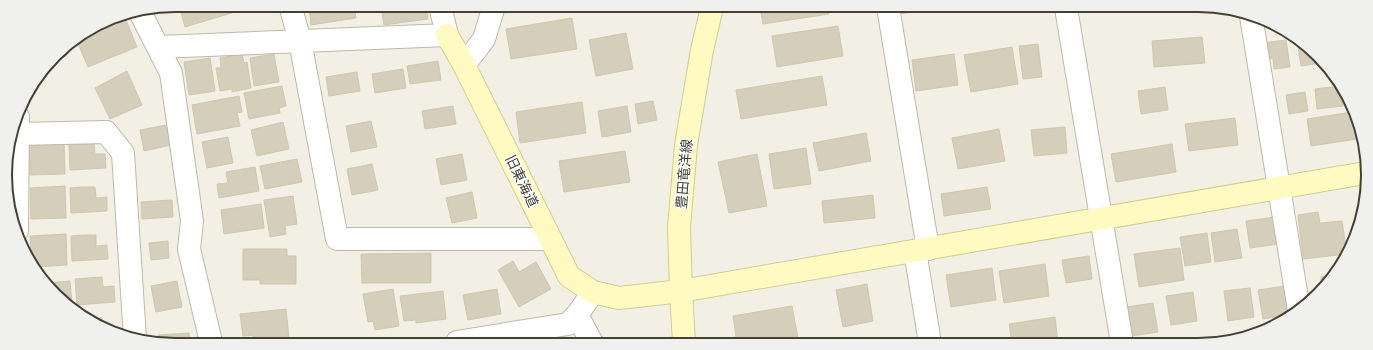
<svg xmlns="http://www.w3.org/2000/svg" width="1373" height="350" viewBox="0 0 1373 350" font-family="'Roboto Condensed','Noto Sans JP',sans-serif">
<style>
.building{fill:#d4ceba;stroke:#cfc7ad}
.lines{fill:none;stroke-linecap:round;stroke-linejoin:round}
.street-casing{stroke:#beb9a7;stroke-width:24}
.secondary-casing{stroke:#d3cc94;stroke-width:24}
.street{stroke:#fff;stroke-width:22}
.secondary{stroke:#fff9c2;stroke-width:22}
.labels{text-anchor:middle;stroke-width:3;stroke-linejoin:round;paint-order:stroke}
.street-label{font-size:14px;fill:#444134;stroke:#fff}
.rim{fill:none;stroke:#444134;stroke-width:2}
</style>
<rect width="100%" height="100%" fill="#f2f0e4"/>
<g class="building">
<polygon points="179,5 233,5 235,12 185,27"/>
<polygon points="309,5 354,6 356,18 311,25"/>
<polygon points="381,6 426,6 428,19 384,25"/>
<polygon points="760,7 828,7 829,14 763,24"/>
<polygon points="898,7 933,7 934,9 899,14"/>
<polygon points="124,15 137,47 88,67 76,39 104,22 116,17"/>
<polygon points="572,18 577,49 511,59 506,29"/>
<polygon points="838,26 843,56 777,67 772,36"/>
<polygon points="626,33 633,69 596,76 589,40"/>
<polygon points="1202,37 1205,63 1154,67 1152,41"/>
<polygon points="1286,40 1290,67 1274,69 1273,58 1265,60 1263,43"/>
<polygon points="1299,40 1321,63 1301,66 1297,41"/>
<polygon points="1038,44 1042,77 1023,79 1019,46"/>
<polygon points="66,45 67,56 56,56 63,47"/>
<polygon points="1012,47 1018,84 971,92 964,55"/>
<polygon points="242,54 244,63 247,62 251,88 232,92 232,89 220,91 216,68 221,68 220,58"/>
<polygon points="274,54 279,82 254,86 250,58"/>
<polygon points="954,54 958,85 916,91 912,60"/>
<polygon points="210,58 215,91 189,95 184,62"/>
<polygon points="438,61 441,80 410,84 407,66"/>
<polygon points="403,69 406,88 375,93 372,74"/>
<polygon points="127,71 142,105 110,119 95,88"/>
<polygon points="357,72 360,91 329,96 326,77"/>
<polygon points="822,76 827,105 741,119 736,90"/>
<polygon points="282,86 286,106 279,108 280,113 249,119 244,93"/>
<polygon points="1340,86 1343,106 1317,109 1315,89"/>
<polygon points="1165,87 1168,110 1141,114 1138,91"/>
<polygon points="1305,92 1308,111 1289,114 1286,95"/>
<polygon points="239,96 242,112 237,113 240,126 197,134 192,105"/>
<polygon points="653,101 657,120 638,124 635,104"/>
<polygon points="582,102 586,133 520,143 516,112"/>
<polygon points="453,106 456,124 425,129 422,111"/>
<polygon points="627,106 631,132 602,137 598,111"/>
<polygon points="1352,112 1357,139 1311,146 1307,119"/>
<polygon points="1235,118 1238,145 1189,151 1185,124"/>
<polygon points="371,121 377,147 351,152 346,126"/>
<polygon points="283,122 289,149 257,156 251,130"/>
<polygon points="166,125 171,145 144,151 140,130"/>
<polygon points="1065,127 1067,153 1034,156 1031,130"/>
<polygon points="999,129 1005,161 958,169 952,138"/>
<polygon points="866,133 871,161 819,171 813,143"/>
<polygon points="228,137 233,163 207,168 202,142"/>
<polygon points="64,143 65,174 30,175 29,144"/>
<polygon points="69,144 94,144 95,154 105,154 106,168 70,170"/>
<polygon points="1172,144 1176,172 1116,182 1111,154"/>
<polygon points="806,148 811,184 774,189 769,154"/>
<polygon points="625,151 630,182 564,192 559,161"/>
<polygon points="462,154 467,180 441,185 436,159"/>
<polygon points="757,154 767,206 729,213 718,162"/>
<polygon points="297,159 302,182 265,189 260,166"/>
<polygon points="372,164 378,190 352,195 347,169"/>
<polygon points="255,167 259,191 219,198 217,184 228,183 226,172"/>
<polygon points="65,186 66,218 31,219 30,188"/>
<polygon points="82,187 95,187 96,198 107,197 107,211 71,213 70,188"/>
<polygon points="987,187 991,209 944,216 941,194"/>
<polygon points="472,192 477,218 452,223 446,198"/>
<polygon points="873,195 875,218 824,223 822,201"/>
<polygon points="293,196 297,224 285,226 286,234 270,237 264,200"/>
<polygon points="172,200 173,217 142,219 141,202"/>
<polygon points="261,204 264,228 224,234 221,210"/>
<polygon points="1318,212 1320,223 1342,221 1347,254 1303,259 1298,215"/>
<polygon points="1275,217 1279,244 1250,248 1246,221"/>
<polygon points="1237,229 1242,258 1215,262 1211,233"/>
<polygon points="1207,233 1211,262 1185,266 1180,237"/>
<polygon points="66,234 67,265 34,267 31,261 30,236"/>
<polygon points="83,235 96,235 96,246 107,245 108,259 72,261 71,236"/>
<polygon points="168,241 169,258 151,260 149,243"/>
<polygon points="1180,248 1184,280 1139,287 1134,254"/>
<polygon points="243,249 287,249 287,256 296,256 296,284 260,284 260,280 243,280"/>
<polygon points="431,253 431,283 362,283 361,254"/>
<polygon points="1089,256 1092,279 1066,283 1062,260"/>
<polygon points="513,261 519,272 536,262 551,289 519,307 498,270"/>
<polygon points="1045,264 1049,296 1004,303 999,271"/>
<polygon points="992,268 996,300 951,307 946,275"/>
<polygon points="1333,275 1322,288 1321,277"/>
<polygon points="102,277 103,287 114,286 115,302 77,305 75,279"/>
<polygon points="70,281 72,304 70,305 46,283"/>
<polygon points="177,281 182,307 156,312 151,286"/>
<polygon points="867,284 873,321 843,327 836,290"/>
<polygon points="1285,286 1289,315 1263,319 1258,290"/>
<polygon points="1250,288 1254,317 1228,321 1224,291"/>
<polygon points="393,289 399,326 375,330 373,321 368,322 363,294"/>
<polygon points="497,289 501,314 468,320 463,295"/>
<polygon points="443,291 446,319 416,323 416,320 404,321 400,296"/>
<polygon points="1193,292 1197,321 1171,325 1166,296"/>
<polygon points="1153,303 1158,332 1131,336 1127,307"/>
<polygon points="792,306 798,339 777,343 737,343 733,316"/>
<polygon points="286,309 289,338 254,342 253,335 243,336 240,314"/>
<polygon points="1055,317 1058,343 1012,343 1009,324"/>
<polygon points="102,318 102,327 90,322 86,319"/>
<polygon points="189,333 190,342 159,342 158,335"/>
</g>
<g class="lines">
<g class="street-casing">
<g id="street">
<polyline points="290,5 300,41 337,239 550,239"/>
<polyline points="888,7 928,249"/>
<polyline points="1066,8 1122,343"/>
<polyline points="140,12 171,73 192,221 189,249 211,342"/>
<polyline points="1251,16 1299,310"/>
<polyline points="159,47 447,35 440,6"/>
<polyline points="464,65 484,39 494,6"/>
<polyline points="18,134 106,132 123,153 135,339"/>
<polyline points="17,231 18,117"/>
<polyline points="915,251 930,343"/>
<polyline points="577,315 592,343"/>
<polyline points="457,342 568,324 577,315 593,292"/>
</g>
</g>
<g class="secondary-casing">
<g id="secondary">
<polyline points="447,35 464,65 569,276 593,292 619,298 681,291 1365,173"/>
<polyline points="684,343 681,291 679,227 686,145 702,50 712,7"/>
</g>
</g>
<use href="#street" class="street"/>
<use href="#secondary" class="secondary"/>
</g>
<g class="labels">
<g class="street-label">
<text transform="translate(684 174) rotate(-85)" y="5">豊田竜洋線</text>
<text transform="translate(522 181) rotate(64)" y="5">旧東海道</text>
</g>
</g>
<path d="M0 0H1373V350H0ZM175 12H1198A163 163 0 0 1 1361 175V175A163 163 0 0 1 1198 338H175A163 163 0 0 1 12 175V175A163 163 0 0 1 175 12Z" fill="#f0f0ef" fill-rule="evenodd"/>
<path class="rim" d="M175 12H1198A163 163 0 0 1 1361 175V175A163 163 0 0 1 1198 338H175A163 163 0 0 1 12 175V175A163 163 0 0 1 175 12Z"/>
</svg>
